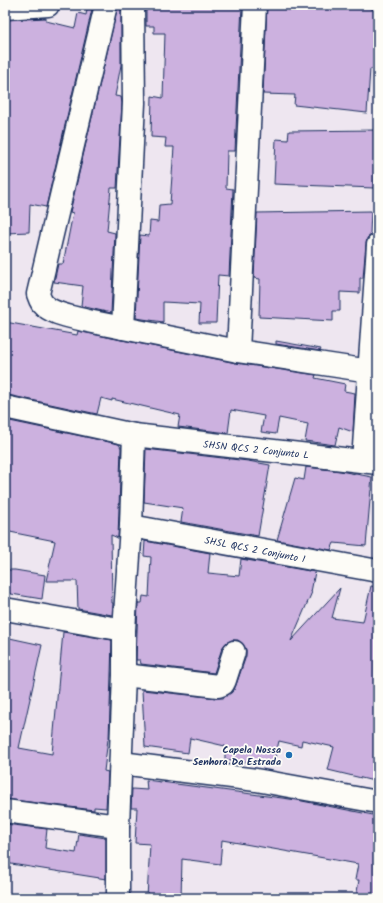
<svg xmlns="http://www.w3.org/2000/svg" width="383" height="903" viewBox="0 0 383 903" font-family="Kalam,sans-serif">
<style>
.building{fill:#ccb1df;stroke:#1b2f5e}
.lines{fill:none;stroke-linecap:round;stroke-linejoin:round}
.minor-casing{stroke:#1b2f5e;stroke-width:25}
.minor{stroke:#fdfcf7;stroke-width:22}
.poi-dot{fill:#1f6fb2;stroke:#fdfcf7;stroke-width:1.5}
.labels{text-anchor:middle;stroke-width:3.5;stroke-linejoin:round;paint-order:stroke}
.street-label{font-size:10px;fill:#1b2f5e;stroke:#fdfcf7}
.poi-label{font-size:10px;font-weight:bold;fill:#1b2f5e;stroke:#fdfcf7;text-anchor:end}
</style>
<rect width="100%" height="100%" fill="#eee6f0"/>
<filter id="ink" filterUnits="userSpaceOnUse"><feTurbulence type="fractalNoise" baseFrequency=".025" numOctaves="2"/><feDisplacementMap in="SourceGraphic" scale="8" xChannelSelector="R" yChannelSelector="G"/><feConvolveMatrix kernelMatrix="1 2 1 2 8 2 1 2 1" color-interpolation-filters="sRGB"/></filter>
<g filter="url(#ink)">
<g class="building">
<polygon points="118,5 121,5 121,65 115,96 121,97 122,103 117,188 111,188 107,231 115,233 111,313 81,306 83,286 54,282 58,264 63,264 73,213 70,212"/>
<polygon points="146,5 242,5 235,151 227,151 226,188 233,189 229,276 218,275 216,323 199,323 200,304 163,302 163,322 136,318 140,235 149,236 150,221 158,222 159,205 170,204 174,147 165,147 166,138 151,137 152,96 163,98 165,33 154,33 154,26 146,26"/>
<polygon points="267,5 371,5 371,9 378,10 378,41 376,69 370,69 367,113 294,105 295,95 263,94"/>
<polygon points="87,9 92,9 46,207 30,204 29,232 5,233 5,20 46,18 46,21 75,28 78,13 86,15"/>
<polygon points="377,130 374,188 274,184 276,139 288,140 289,131"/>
<polygon points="371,211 370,233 371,235 367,238 366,244 363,278 360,278 360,293 340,292 340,311 333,311 333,321 259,317 260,279 254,278 257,213"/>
<polygon points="5,322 77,335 78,331 236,363 316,375 315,378 345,384 344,391 355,393 353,432 339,427 335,445 305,441 308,424 279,418 276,434 261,432 264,416 231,410 228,433 178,427 180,415 112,399 112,401 101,398 97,414 8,395 9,390 5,389"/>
<polygon points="276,341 321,349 320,351 276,344"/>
<polygon points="5,420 119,444 121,448 118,538 111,535 112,603 113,603 112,615 78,609 77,581 46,581 55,541 5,531"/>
<polygon points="146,449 248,461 270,465 258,536 181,522 183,508 144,502"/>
<polygon points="306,467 340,471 372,477 366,546 334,543 331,550 277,540 295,478 304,480"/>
<polygon points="145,541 210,553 208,573 239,576 241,559 315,572 311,592 312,592 291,641 340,588 332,618 363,622 371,586 378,587 378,782 328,770 334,747 302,740 301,746 279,741 273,766 225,759 225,746 190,738 188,753 145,747 142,690 217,698 223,698 228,695 234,690 236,685 246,656 246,650 243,644 238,640 232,640 226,643 222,648 214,673 141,664 140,660 136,660 138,603 142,603 143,596 149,597 151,557 144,556"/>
<polygon points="5,570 15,570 45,575 42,599 5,593"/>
<polygon points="63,632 112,640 109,740 108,739 104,771 108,772 106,808 94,807 94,810 5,799 5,637 42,645 19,748 52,754"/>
<polygon points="146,780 297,800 378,816 378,898 356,898 359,880 355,880 358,864 222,840 220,864 182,859 181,898 147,898 150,844 135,843 137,808 131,808 132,789 147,790"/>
<polygon points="5,824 47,829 45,848 76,853 79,834 106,838 106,879 5,863"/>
</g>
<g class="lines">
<g class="minor-casing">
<g id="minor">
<path d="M106,5L38,294C39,297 40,300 42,303C52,315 74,317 88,321L238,351"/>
<polyline points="255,5 238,351 370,371"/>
<polyline points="5,8 48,5"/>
<polyline points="123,328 134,103 133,5"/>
<polyline points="5,407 134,435 378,463"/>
<polyline points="363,461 378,245"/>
<polyline points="131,526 378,571"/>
<polyline points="5,609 124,630"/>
<polyline points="124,675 218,686 223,684 225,680 234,652"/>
<polyline points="121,763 256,780 378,802"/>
<polyline points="5,811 118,826"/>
<polyline points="118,898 118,826 124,675 124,630 131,526 134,435"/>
</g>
</g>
<use href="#minor" class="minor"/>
</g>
</g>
<circle class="poi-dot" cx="289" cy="755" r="4"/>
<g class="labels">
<g class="street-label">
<text transform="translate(256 449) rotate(6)" y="4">SHSN QCS 2 Conjunto L</text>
<text transform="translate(255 549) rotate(11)" y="4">SHSL QCS 2 Conjunto I</text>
</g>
<g class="poi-label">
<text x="281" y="753">Capela Nossa<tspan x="281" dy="12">Senhora Da Estrada</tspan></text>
</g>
</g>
<rect width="383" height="903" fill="none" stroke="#fdfcf7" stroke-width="20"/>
<rect x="10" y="10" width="363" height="883" fill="none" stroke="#1b2f5e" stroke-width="1.5" filter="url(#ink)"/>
</svg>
